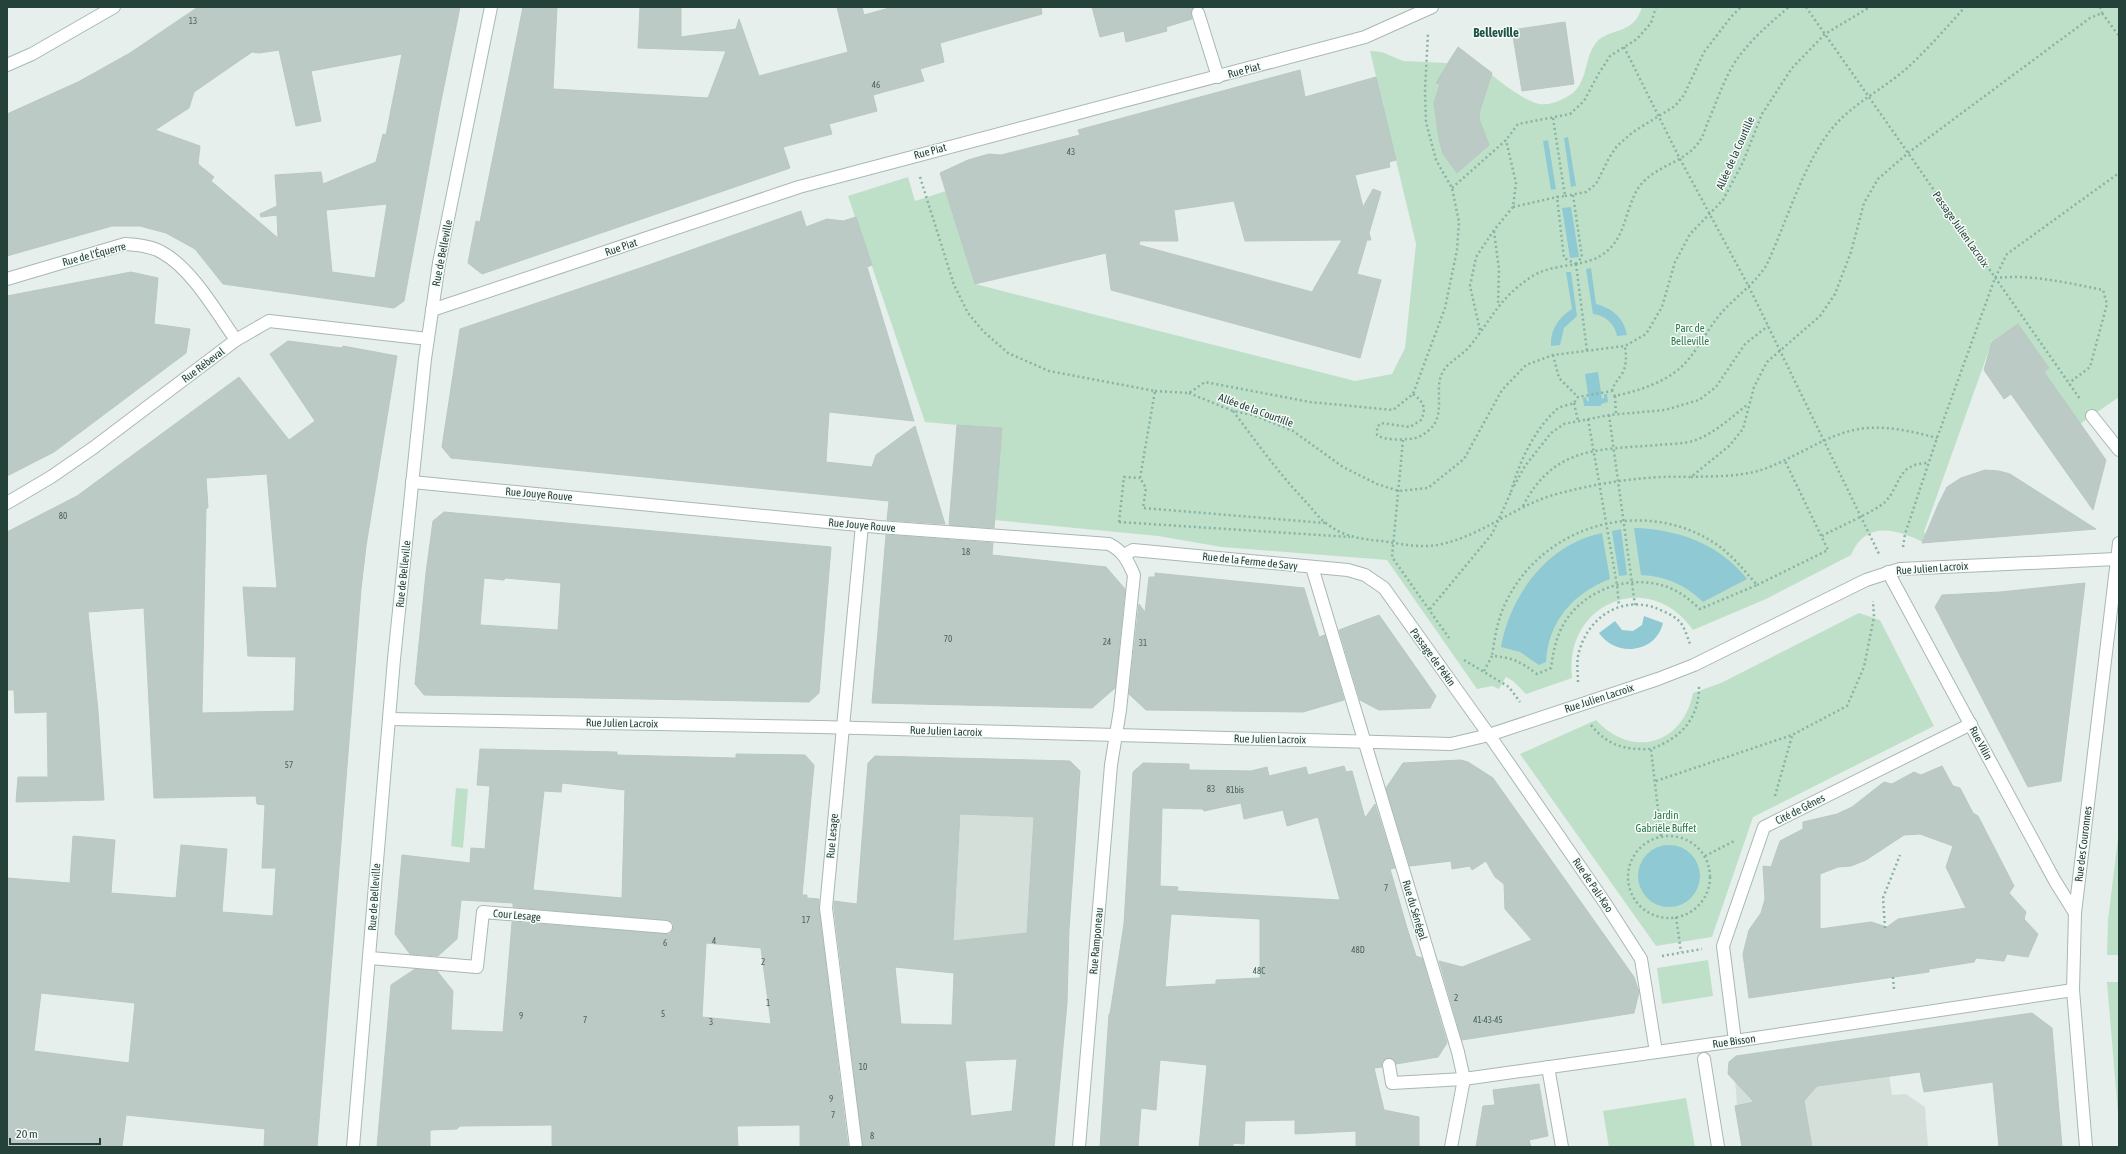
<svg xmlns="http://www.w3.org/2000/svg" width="2126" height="1154" viewBox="0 0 2126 1154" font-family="'Asap Condensed',sans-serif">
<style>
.built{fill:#d4dfda}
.green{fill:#bfe0c8}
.water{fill:#8ec9d4}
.building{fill:#bbcac4;stroke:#b8c9c2;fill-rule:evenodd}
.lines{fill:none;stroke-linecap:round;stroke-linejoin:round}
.lane-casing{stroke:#a8b8b2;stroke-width:14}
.street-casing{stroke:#a8b8b2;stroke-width:14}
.secondary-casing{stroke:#a4bbb3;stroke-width:14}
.path{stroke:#86b3a5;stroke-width:2.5;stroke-dasharray:2 3;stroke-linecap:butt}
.lane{stroke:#fff;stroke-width:12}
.street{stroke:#fff;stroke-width:12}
.secondary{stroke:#fff;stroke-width:12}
.labels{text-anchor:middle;stroke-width:3;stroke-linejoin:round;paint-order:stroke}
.number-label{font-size:9px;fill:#4a645c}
.street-label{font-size:11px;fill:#24423a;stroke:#f7fbf9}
.park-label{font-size:11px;fill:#2d7a4b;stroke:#f7fbf9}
.quarter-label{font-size:13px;font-weight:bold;fill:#1f5548;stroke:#f7fbf9}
</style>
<rect width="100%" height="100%" fill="#e6efeb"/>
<g class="built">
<polygon points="964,758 1070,761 1080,771 1069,929 953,941"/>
<polygon points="1883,1035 1892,1095 1906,1094 1925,1107 1928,1147 1742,1147 1735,1106 1737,1105 1735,1080 1728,1071 1729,1062"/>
</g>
<g class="green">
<path d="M1642,7H2119V397L2080,424L2044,372L2049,368L2018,324L1991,342L1993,347L1989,350L1924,532L1926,534L1923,542C1896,529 1866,520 1851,555L1766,599L1693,630C1649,567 1563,603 1572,678L1526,694L1513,681L1506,677L1499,689L1492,686L1477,689L1387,560L1222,547L1158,536L994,520L1002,429L925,422L848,196L908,177L915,201L946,191L975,284L1355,381L1392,374L1405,348L1416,244L1370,51L1382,52L1403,61L1447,63L1458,47C1478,62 1517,100 1540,104C1551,106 1568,98 1576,90C1588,76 1585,56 1596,43C1610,26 1633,37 1642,7Z"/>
<path d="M1859,613L1880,620L1934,726L1753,817L1712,937L1656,946L1520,754L1596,720C1632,759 1683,745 1693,693L1721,683Z"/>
<polygon points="456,788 468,789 463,848 451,846"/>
<polygon points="2119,830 2119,955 2107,955 2108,920"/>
<polygon points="1708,960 1713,996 1662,1004 1657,968"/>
<polygon points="2107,982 2119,982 2119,1125"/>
<polygon points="1686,1098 1695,1147 1609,1147 1603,1111"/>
</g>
<g class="water">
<polygon points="1568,137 1576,186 1571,187 1564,138"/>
<polygon points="1548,140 1556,189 1551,190 1543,141"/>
<polygon points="1571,207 1579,257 1570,258 1562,208"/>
<path d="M1591,268L1596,304C1612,308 1624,318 1627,335L1617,336C1615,324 1605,315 1593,314L1586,269Z"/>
<path d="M1566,272H1571L1577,316L1564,328L1560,345L1551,346C1550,330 1558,318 1572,309Z"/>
<polygon points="1598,372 1602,399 1604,398 1604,394 1607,394 1608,402 1601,404 1601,406 1584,406 1583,398 1586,397 1587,401 1589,401 1585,374"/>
<path d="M1634,528C1677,529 1720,544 1747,579L1703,602C1686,585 1665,576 1641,575Z"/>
<polygon points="1621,529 1627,575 1619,576 1612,531"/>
<path d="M1602,533L1610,579C1573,593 1548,622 1546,662L1539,665L1520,652L1501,647C1510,595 1548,544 1602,533Z"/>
<path d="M1644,616L1663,623C1656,653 1616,658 1599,633L1615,621L1622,630L1633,631L1642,625Z"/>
<circle cx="1669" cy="876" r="31"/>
</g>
<g class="building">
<path d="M198,7H460L440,106L404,301L394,308L223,284L195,249L166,233L140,226H112L7,256V114L78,82L130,53ZM279,50L296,126L321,121L311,71L402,54L386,135L383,134L376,162L323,184L321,172L275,175L277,206L260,214L261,217L277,215L278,238L211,181L214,177L198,164L200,146L155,130L189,108L194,92L252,52L259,53ZM387,204L375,278L332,272L326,210Z"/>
<polygon points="523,7 557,7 553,89 708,98 726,51 638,48 640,7 681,8 681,37 736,29 739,19 759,76 848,52 837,7 862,7 864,15 893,7 1041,7 1042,14 940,43 944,62 920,69 924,81 873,95 877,111 829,124 832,134 783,147 790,168 482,274 468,263 476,221 480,222"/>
<polygon points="1092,7 1194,7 1191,12 1192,19 1166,27 1167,31 1126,42 1124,31 1100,37"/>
<polygon points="1565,22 1574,84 1522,91 1512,30"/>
<polygon points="1458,47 1492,73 1480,110 1479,119 1489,145 1457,173 1443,154 1439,139 1434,103 1440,84 1436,83"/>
<path d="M1300,70L1305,97L1376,77L1396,160L1389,162L1390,167L1355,175L1363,207L1373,189L1381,192L1369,233L1371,240H1367L1357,274L1381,280L1360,358L1111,290L1106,253L975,284L940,173L968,160L989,154L1001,155L1080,135L1078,130ZM1234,201L1245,241L1342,240L1312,292L1139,245L1140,241H1178L1174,210Z"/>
<polygon points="801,211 806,227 827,219 843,221 856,217 872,265 867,267 914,421 829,412 826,462 872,467 876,455 915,426 945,524 887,520 889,501 451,458 442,447 460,329 646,266"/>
<polygon points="131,272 158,278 154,324 190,329 186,353 54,452 7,476 7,296"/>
<polygon points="2018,324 2049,368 2044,372 2106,460 2093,510 2011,394 2004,399 1984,370 1992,342"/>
<path d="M288,341L342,348L343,346L397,356L366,546L361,589L317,1147H264L265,1129L126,1115L122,1147H7V878L70,883L73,836L115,840L111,893L176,898L181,845L227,849L222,912L273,916L276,868H262L265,805L257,804L256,796L154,798L144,608L88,612L98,711L104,800L16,802L18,777H48L47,712L15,713L14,690H7V532L77,496L239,377L289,440L315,421L270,354ZM267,474L277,588L243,587L248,656L296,657L294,711L202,713L206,508H208L206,478ZM41,993L135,1003L129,1063L34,1051Z"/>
<polygon points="957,425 1002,428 994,528 949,525"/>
<polygon points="1985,470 1999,471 2010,474 2096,529 1922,543 1938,505 1947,487 1961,478"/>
<path d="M444,512L831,547L819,693L809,702L424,695L415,684L426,573L433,521ZM484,578L504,580L505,578L561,583L558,630L480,625Z"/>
<polygon points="886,535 993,543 992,555 1106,567 1125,589 1115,688 1092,708 872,703"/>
<polygon points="1155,573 1304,588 1319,637 1325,635 1344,700 1303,712 1146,710 1129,694 1139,604 1145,612 1149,577 1155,577"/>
<polygon points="2085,583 2061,781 2028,787 1935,607 1942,595 2000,592"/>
<polygon points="1379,615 1436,696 1430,708 1379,710 1360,700 1339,630"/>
<path d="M480,749L617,752V755L736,758V754L805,755L814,765L802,895H807V898L819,899V909L848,1147H800V1125L737,1126L738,1147H552V1125L460,1126L457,1129L430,1130V1147H377L391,985L415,969L437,971L453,991L451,1030L503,1032L512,922L665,934H670L673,928V923L667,920L513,907V903L461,900L457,939L438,956L410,954L395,934L402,855L470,863L471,848L485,849L490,786L477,785ZM562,783L625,790L622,898L533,890L544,791L561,792ZM706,943L761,948L771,1024L702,1017Z"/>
<path d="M875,756L1070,761L1080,771L1069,929L1067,1003L1054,1147H863L834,908V901L857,904L868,763ZM960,814L1034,817L1027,933L953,941ZM895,967L954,973L952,1025L901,1024ZM1017,1059L1012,1111L971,1116L965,1061Z"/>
<polygon points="1461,760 1468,762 1493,778 1634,977 1639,992 1634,1013 1462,1040 1439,961 1462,967 1532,940 1505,909 1504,884 1495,877 1486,861 1472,870 1470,866 1452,869 1451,861 1410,866 1386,788 1403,763"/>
<path d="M1143,763L1189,764V770L1251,771L1267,767L1269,776L1306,767L1308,775L1344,766L1346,772L1352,771L1365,818L1375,804L1395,868L1390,869L1407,928L1416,956L1422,958L1447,1043L1438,1057L1396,1064L1394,1060L1388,1058L1382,1062V1067L1374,1068L1384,1110L1419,1117V1147H1356V1131L1295,1134V1120L1245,1121L1244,1144L1233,1143V1147H1199L1207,1065L1160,1060L1156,1110L1141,1108L1138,1147H1100L1109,1014H1110L1124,924L1133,772ZM1241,803L1244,819L1283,810L1287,826L1318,817L1340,900L1177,891L1178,887L1160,886L1162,808L1203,809L1204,811ZM1171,914L1260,919V978L1216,980V984L1165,987Z"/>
<path d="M1942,766L1953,786L1960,788L1973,813L1978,816L2014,886L2009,893L2026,912L2024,919L2038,934L2028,957L2007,954L2004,961L1976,958L1974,962L1929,969V972L1749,998L1743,954L1749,930L1761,913L1765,899L1763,866L1771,867L1780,841L1803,829V822L1837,814L1852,807L1884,782L1892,784L1914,772L1921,775ZM1920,834L1953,846L1946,867L1966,908L1898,919L1887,927L1871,922L1820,929V874L1838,867L1851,866L1866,860L1904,835Z"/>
<polygon points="2032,1013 2052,1028 2062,1147 1999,1147 1993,1082 1924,1092 1920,1072 1817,1086 1804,1101 1812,1147 1742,1147 1735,1106 1754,1102 1728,1074 1729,1062 1736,1056"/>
<polygon points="1539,1084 1548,1136 1529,1140 1531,1147 1476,1147 1483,1106 1495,1105 1493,1090"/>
</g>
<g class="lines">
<g class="lane-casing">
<g id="lane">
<polyline points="370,958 477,967 483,912 666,927"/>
<polyline points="1389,1065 1392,1083 1464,1079"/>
</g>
</g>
<g class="street-casing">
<g id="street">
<polyline points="1198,13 1218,77"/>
<path d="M7,279L125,244C138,245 152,246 163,253C192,269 217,313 236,340"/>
<polyline points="432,310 799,187 1365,37 1432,7"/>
<polyline points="2092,416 2119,450"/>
<path d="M412,482L879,527L1109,544C1123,551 1128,561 1134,575L1120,710L1111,765L1079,1147"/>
<polyline points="7,503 51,477 93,448 236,340 269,321 428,339"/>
<polyline points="1124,555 1133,550 1348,570 1365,575 1384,588 1494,742 1605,903 1641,959 1656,1052"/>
<polyline points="1312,567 1458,1052 1464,1079 1451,1147"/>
<polyline points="1888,572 2055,881 2075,913"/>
<polyline points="389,719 820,727 1451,744 1489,735 1658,679 1694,665 1866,580 1900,569 2116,559"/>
<polyline points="1735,1041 1723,946 1764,827 1971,724"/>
<polyline points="1704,1059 1718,1147"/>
<polyline points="1548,1067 1562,1147"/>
<polyline points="1464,1079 1735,1041 2073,990"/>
<polyline points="856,1147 826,908 862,525"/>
<polyline points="2086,1147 2073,990 2075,913 2119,543"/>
</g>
</g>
<g class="secondary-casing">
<g id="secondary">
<polyline points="7,65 32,54 114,7"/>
<polyline points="353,1147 394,659 425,359 439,263 491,7"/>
</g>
</g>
<g class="path">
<polyline points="1806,7 2080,399"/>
<polyline points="2100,7 2102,13"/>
<polyline points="1624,47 1680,159 1749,287 1879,554"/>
<polyline points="1553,118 1565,196 1557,197 1564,258 1576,264"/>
<polyline points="920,177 954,285 968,313 983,331 1008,353 1049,371 1155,391 1140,478 1146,488 1143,508 1325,523"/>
<polyline points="1452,188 1506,140 1518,124 1570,114 1584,101 1599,73 1610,56 1637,39 1651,23 1656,7"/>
<polyline points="1573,195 1582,257 1576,264"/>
<polyline points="1565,196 1586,192 1596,184 1609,158 1617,146 1633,132 1675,106 1684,95 1704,52 1731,17 1741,7"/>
<polyline points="1513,207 1557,197"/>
<polyline points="1494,231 1499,269 1498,305"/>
<polyline points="1576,264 1587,351"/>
<path d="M1995,278C2032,274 2068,283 2103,290L2107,304L2090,367L2069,383"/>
<polyline points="1480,330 1470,286 1476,257 1494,230 1513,207 1516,183 1506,140"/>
<polyline points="1553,355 1559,378 1578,397"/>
<polyline points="1155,391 1189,393 1205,382 1310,402 1393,410 1413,394 1445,308 1457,250 1459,222 1452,188 1436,160 1426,122 1425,90 1428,33"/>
<path d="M1612,391C1614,383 1619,379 1623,372C1627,364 1626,355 1625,346"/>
<polyline points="1189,393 1233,411 1253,415 1293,431 1343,467 1377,484 1399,491 1428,488 1464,459 1502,390 1526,365 1553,355 1625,346 1646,334 1662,307 1675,262 1690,234 1723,200 1743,162 1762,114 1792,68 1825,34 1870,7"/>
<path d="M1413,394C1423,401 1427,408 1421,420L1410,427L1381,423L1377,427V435C1384,440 1399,440 1408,439C1416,439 1422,436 1428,431C1450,413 1429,385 1447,366C1454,359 1463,354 1469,347C1492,319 1498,299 1531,277C1557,260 1592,271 1613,245C1628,227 1627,198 1644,181C1660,165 1686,161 1699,142C1703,137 1705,130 1707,124C1716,104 1723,81 1735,62C1750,40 1769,24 1789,7"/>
<polyline points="1615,396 1616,415"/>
<polyline points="1574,403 1578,421"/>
<path d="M1233,411C1257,443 1280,475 1307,503C1313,510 1319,518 1326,523C1343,537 1361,539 1382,541C1402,544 1422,549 1442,544C1482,535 1514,507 1553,495C1597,483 1645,475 1691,477L1729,446L1743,429L1754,387L1767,362L1820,316L1835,294L1851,252L1864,203L1878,179L1908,153L2090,18L2102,13L2119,36"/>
<polyline points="1609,415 1635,605"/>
<polyline points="1588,419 1617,585 1619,606"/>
<polyline points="1403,440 1392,557 1449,638"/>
<path d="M1691,477C1714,476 1739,477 1761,470C1792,460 1827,434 1859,429C1885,425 1911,431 1937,438"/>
<polyline points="1514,486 1525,466 1551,433 1564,424 1609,415 1665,410 1699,400 1716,387 1745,344 1768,326"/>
<path d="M1511,492C1519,462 1534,430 1557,409C1561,406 1569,405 1574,403L1578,397L1612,391L1615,396C1641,390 1669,382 1688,360C1700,345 1709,327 1722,312C1737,296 1754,284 1766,266C1786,224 1802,167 1830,131C1850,105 1882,90 1906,69C1927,50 1946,28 1965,7"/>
<path d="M1523,506C1554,446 1598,450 1657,445C1668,444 1682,444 1693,441C1714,434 1732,417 1748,404"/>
<polyline points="1119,522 1350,537"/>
<polyline points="1119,522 1124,477 1140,478"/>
<path d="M1822,536C1836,528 1876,511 1885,502C1902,484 1896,464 1928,463"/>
<polyline points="1903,547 1905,534 1937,438 1995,278 2007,254 2119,173"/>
<polyline points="1757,585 1828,550 1785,461"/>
<polyline points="1430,609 1492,534 1512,490"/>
<polyline points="1464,660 1509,687 1520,702"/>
<path d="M1484,671L1492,656C1512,657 1521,662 1537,674L1551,668C1553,654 1555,642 1561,629C1580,590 1630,572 1670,588C1682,593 1691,601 1700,609L1757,585C1744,570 1732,555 1716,544C1646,497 1547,523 1508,598C1498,616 1495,636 1492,656"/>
<path d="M1578,682C1578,672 1576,661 1579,652C1588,618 1619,597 1653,607C1661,610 1671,614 1678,620C1684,625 1687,636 1690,644"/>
<path d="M1591,725C1608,746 1625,750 1651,749"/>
<polyline points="1656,781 1792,735 1847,706 1864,667 1874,617 1873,601"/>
<polyline points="1775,796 1792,736"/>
<circle cx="1669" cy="877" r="41"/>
<path d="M1661,836L1651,749C1681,738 1699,719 1699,686"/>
<polyline points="1705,856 1736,840"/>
<polyline points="1676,917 1681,952"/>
<polyline points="1885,928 1883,898 1900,855"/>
<polyline points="1662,956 1702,949"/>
<polyline points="1893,977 1894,989"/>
</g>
<use href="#lane" class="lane"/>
<use href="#street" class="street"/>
<use href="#secondary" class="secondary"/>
</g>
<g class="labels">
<g class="number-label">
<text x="193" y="24">13</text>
<text x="876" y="88">46</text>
<text x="1071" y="155">43</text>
<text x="63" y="519">80</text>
<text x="966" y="555">18</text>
<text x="948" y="642">70</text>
<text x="1107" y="645">24</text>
<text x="1143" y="646">31</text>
<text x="289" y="768">57</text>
<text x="1211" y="792">83</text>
<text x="1235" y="793">81bis</text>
<text x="1386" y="891">7</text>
<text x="806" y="923">17</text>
<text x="714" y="944">4</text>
<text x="665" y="946">6</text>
<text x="1358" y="953">48D</text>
<text x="763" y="965">2</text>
<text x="1259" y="974">48C</text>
<text x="1456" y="1001">2</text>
<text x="768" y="1006">1</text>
<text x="663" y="1017">5</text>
<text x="521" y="1019">9</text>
<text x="585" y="1023">7</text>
<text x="1488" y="1023">41-43-45</text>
<text x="711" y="1025">3</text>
<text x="863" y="1070">10</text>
<text x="831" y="1102">9</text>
<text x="833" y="1118">7</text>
<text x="872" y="1139">8</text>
</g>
<g class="street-label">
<text transform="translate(1244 70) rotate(-15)" y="4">Rue Piat</text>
<text transform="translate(930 151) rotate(-15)" y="4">Rue Piat</text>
<text transform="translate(1735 153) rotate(-66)" y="4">Allée de la Courtille</text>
<text transform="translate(1961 229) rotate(55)" y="4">Passage Julien Lacroix</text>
<text transform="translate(621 247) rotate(-19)" y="4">Rue Piat</text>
<text transform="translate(442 253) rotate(-79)" y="4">Rue de Belleville</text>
<text transform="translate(94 254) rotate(-15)" y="4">Rue de l'Équerre</text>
<text transform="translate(203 365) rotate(-37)" y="4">Rue Rébeval</text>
<text transform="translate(1256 410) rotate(20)" y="4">Allée de la Courtille</text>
<text transform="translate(539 494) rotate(5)" y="4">Rue Jouye Rouve</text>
<text transform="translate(862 525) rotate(5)" y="4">Rue Jouye Rouve</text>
<text transform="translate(1250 561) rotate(6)" y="4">Rue de la Ferme de Savy</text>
<text transform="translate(1932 568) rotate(-4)" y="4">Rue Julien Lacroix</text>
<text transform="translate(403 574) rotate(-84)" y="4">Rue de Belleville</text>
<text transform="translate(1433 657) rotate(54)" y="4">Passage de Pékin</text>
<text transform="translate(1599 698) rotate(-18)" y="4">Rue Julien Lacroix</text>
<text transform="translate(622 723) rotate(1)" y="4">Rue Julien Lacroix</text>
<text transform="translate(946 731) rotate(2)" y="4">Rue Julien Lacroix</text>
<text transform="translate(1270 739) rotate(1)" y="4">Rue Julien Lacroix</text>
<text transform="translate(1981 743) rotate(62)" y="4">Rue Vilin</text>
<text transform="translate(1800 809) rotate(-27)" y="4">Cité de Gênes</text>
<text transform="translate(832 836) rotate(-85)" y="4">Rue Lesage</text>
<text transform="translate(2083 844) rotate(-83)" y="4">Rue des Couronnes</text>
<text transform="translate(1593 885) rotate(56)" y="4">Rue de Pali-Kao</text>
<text transform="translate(374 897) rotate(-86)" y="4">Rue de Belleville</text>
<text transform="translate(1415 910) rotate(73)" y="4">Rue du Sénégal</text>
<text transform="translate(517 915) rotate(5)" y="4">Cour Lesage</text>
<text transform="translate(1096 941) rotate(-85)" y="4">Rue Ramponeau</text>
<text transform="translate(1734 1041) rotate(-8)" y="4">Rue Bisson</text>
</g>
<g class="park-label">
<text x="1690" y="332">Parc de<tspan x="1690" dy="13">Belleville</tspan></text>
<text x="1666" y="819">Jardin<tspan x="1666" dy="13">Gabriële Buffet</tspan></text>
</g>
<g class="quarter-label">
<text x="1496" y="37">Belleville</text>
</g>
</g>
<rect width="2126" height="1154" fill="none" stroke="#24423a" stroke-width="16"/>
<path d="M10 1138v6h90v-6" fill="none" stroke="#24423a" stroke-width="2"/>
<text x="16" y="1138" font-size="12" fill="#24423a" stroke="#f7fbf9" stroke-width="3" paint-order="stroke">20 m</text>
</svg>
